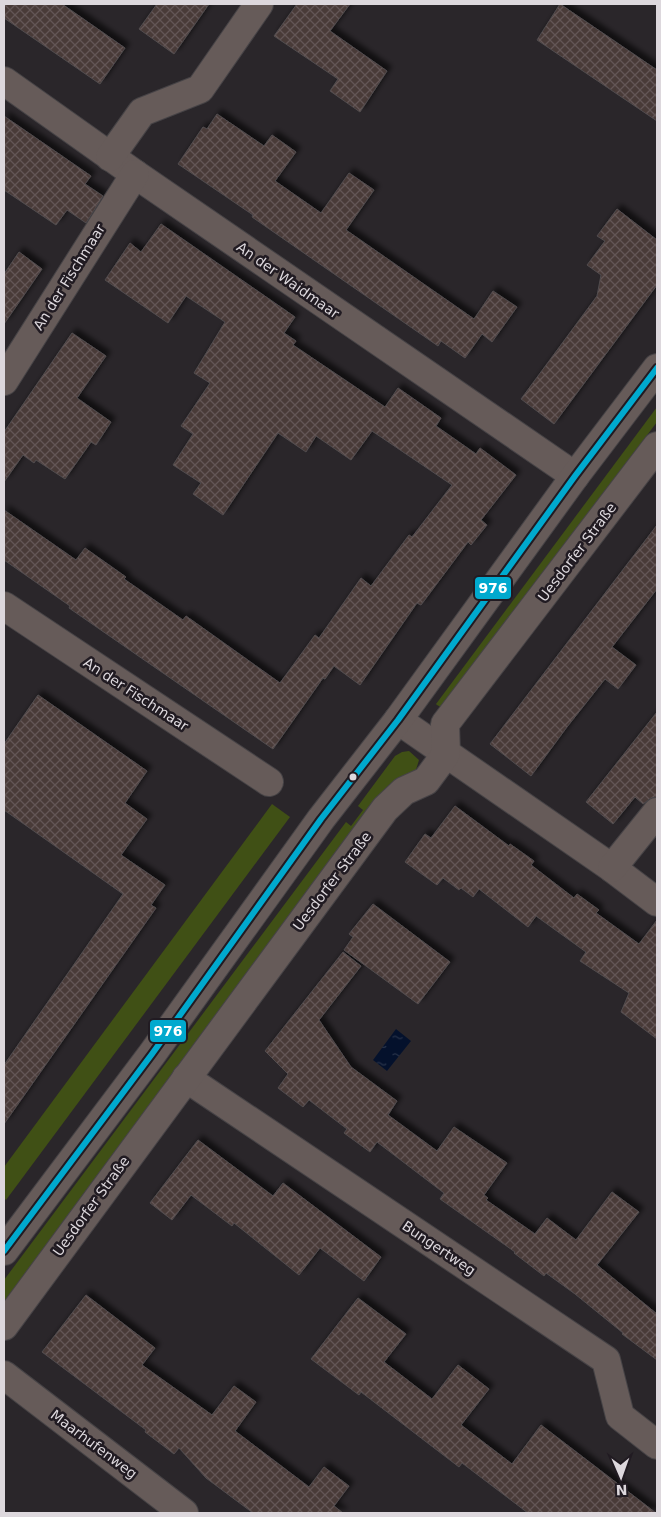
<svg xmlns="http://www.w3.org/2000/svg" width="661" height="1517" viewBox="0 0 661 1517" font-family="'DejaVu Sans',sans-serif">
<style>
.green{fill:#405015}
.water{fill:url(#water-ripples)}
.building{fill:url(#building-cross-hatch);stroke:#514c4e;filter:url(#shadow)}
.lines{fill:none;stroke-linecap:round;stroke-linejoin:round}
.minor-casing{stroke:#464346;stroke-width:30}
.minor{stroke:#665b59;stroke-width:28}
.bus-1-casing{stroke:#211b22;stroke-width:10}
.bus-1{stroke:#00a9ce;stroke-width:6}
.bus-dot{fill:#ddd8dd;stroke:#211b22;stroke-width:2}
.labels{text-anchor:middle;stroke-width:5;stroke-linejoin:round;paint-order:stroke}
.street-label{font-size:14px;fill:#ddd8dd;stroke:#211b22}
.line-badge{stroke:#211b22;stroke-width:2}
.badge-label{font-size:14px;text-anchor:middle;font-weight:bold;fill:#fff}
</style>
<defs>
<pattern id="water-ripples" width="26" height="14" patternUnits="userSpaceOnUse" patternTransform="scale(1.25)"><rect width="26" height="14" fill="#04112c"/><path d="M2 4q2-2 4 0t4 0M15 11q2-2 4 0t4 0" fill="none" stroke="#28334a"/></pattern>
<pattern id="building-cross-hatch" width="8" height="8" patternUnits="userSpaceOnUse" patternTransform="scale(1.25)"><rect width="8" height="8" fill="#493a39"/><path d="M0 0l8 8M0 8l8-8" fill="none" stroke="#635655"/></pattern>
<filter id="shadow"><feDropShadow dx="4.5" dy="-4.5" stdDeviation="2.5" flood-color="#0009"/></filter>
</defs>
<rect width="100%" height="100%" fill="#2a262a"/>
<g class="green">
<polygon points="657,407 657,422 441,707 437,705 436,704"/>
<polygon points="409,751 419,760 415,773 4,1308 4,1280 346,822 351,826 363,810 358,806 395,756 402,752"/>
<polygon points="272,804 290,817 6,1200 4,1198 4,1167"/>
</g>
<polygon class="water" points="396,1029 411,1041 387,1071 373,1060"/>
<g class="building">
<polygon points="4,4 62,4 125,48 100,84 4,18"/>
<polygon points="157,4 209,4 174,54 139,29"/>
<polygon points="297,4 350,4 330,31 387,71 360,112 330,91 338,79 274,36"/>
<polygon points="560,4 657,70 657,121 537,40"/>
<polygon points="217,114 264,146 272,135 296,152 275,181 321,213 349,173 374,190 346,230 474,319 493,291 517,307 492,342 482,334 465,358 441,341 438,346 252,217 253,215 178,164 203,127 207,129"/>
<polygon points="4,116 91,176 85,184 103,196 86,223 67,210 56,225 4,190"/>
<polygon points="617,209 657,240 657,285 554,424 521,399 597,296 601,275 587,265 605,241 597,236"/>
<polygon points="161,224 295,317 284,333 296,341 293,345 385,407 398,388 441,418 436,426 476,454 480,448 516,475 481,520 487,525 471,545 468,542 421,605 417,603 360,685 334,666 325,679 323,678 273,749 69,608 70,606 4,560 4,510 76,560 85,548 126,577 124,579 160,604 183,620 186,616 280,683 315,635 319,638 361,578 371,586 409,535 412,537 452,485 372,431 351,460 316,436 306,452 278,433 223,515 193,494 201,483 173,465 193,434 181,426 210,383 194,373 225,322 186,296 168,323 105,280 130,243 141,252"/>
<polygon points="19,252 42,269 4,324 4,274"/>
<polygon points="72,333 106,356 77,398 111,422 96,445 91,442 65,479 36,460 34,463 23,455 4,482 4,432"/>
<polygon points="657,525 657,589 612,647 636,665 618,689 605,679 567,727 531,776 490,744"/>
<polygon points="38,695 147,771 125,803 147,819 121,855 165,885 151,905 156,908 4,1124 4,1065 123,894 4,810 4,744"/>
<polygon points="657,712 657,797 651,798 643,804 635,797 613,824 586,802"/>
<polygon points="455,806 509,846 510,844 534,861 531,865 574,898 577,894 599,910 596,913 639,944 657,920 657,1039 621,1012 629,993 580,961 586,952 536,916 528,927 479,889 473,897 461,888 459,890 443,878 437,885 405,862 425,834 431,838"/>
<polygon points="373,904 450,962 418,1004 344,950 353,937 349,934"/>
<polygon points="343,952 361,966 319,1020 351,1067 397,1101 388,1115 437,1151 454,1127 507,1163 484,1195 488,1198 486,1200 535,1234 547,1218 576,1240 612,1192 639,1212 597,1265 657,1314 657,1360 622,1334 623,1333 575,1294 546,1273 544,1276 514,1253 515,1252 440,1199 444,1193 377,1142 370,1152 344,1133 347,1129 309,1100 303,1107 278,1088 288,1074 265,1051"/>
<polygon points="198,1140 273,1196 283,1183 381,1257 364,1281 320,1248 299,1275 234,1223 232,1226 191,1195 172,1220 150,1203"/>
<polygon points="86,1295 155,1348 142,1365 212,1415 234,1386 256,1402 235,1431 309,1487 324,1467 349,1486 334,1506 343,1513 253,1513 206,1478 179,1448 174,1454 145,1432 146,1430 42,1352"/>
<polygon points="358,1298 406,1334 384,1362 432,1399 458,1365 489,1389 461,1425 512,1464 541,1425 656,1513 528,1513 462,1463 459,1467 361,1392 359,1395 311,1359"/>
</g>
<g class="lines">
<g class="minor-casing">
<g id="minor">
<polyline points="4,81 135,174 575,476"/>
<polyline points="110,157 142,112 200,89 259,4"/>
<polyline points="4,381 135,174"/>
<polyline points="4,606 269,782"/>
<polyline points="398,720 612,868 657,902"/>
<polyline points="612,868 657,812"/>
<polyline points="186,1078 606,1360 620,1416 657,1445"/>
<polyline points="4,1251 152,1054 321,819 398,720 575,476 657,368"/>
<polyline points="4,1326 385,809 404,791 426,781 446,754 445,724 657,446"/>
<polyline points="4,1375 184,1513"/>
</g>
</g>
<use href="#minor" class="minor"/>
<g class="bus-1-casing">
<polyline id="bus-1" points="4,1251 152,1054 321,819 398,720 575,476 657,368"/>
</g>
<use href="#bus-1" class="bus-1"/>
</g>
<circle class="bus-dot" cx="353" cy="777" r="4.5"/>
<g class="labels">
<g class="street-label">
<text transform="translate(69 277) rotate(-58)" y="5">An der Fischmaar</text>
<text transform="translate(288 280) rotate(35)" y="5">An der Waidmaar</text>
<text transform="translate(577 552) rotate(-53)" y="5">Uesdorfer Straße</text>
<text transform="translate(136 694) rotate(33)" y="5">An der Fischmaar</text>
<text transform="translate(332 881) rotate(-53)" y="5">Uesdorfer Straße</text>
<text transform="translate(91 1206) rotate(-54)" y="5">Uesdorfer Straße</text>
<text transform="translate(439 1248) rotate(34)" y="5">Bungertweg</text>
<text transform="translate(94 1444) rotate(37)" y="5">Maarhufenweg</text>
</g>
</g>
<g class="line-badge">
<rect x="474" y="576" width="38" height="24" rx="5" fill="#00a9ce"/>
<rect x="149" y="1019" width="38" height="24" rx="5" fill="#00a9ce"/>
</g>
<g class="badge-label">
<text x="493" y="593">976</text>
<text x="168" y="1036">976</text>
</g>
<rect width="661" height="1517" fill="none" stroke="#ddd8dd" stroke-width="10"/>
<g transform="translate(621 1477) rotate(178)" stroke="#211b22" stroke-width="4" paint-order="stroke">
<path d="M0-4L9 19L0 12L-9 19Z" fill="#ddd8dd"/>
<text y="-8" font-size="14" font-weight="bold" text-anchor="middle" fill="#ddd8dd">N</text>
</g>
</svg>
